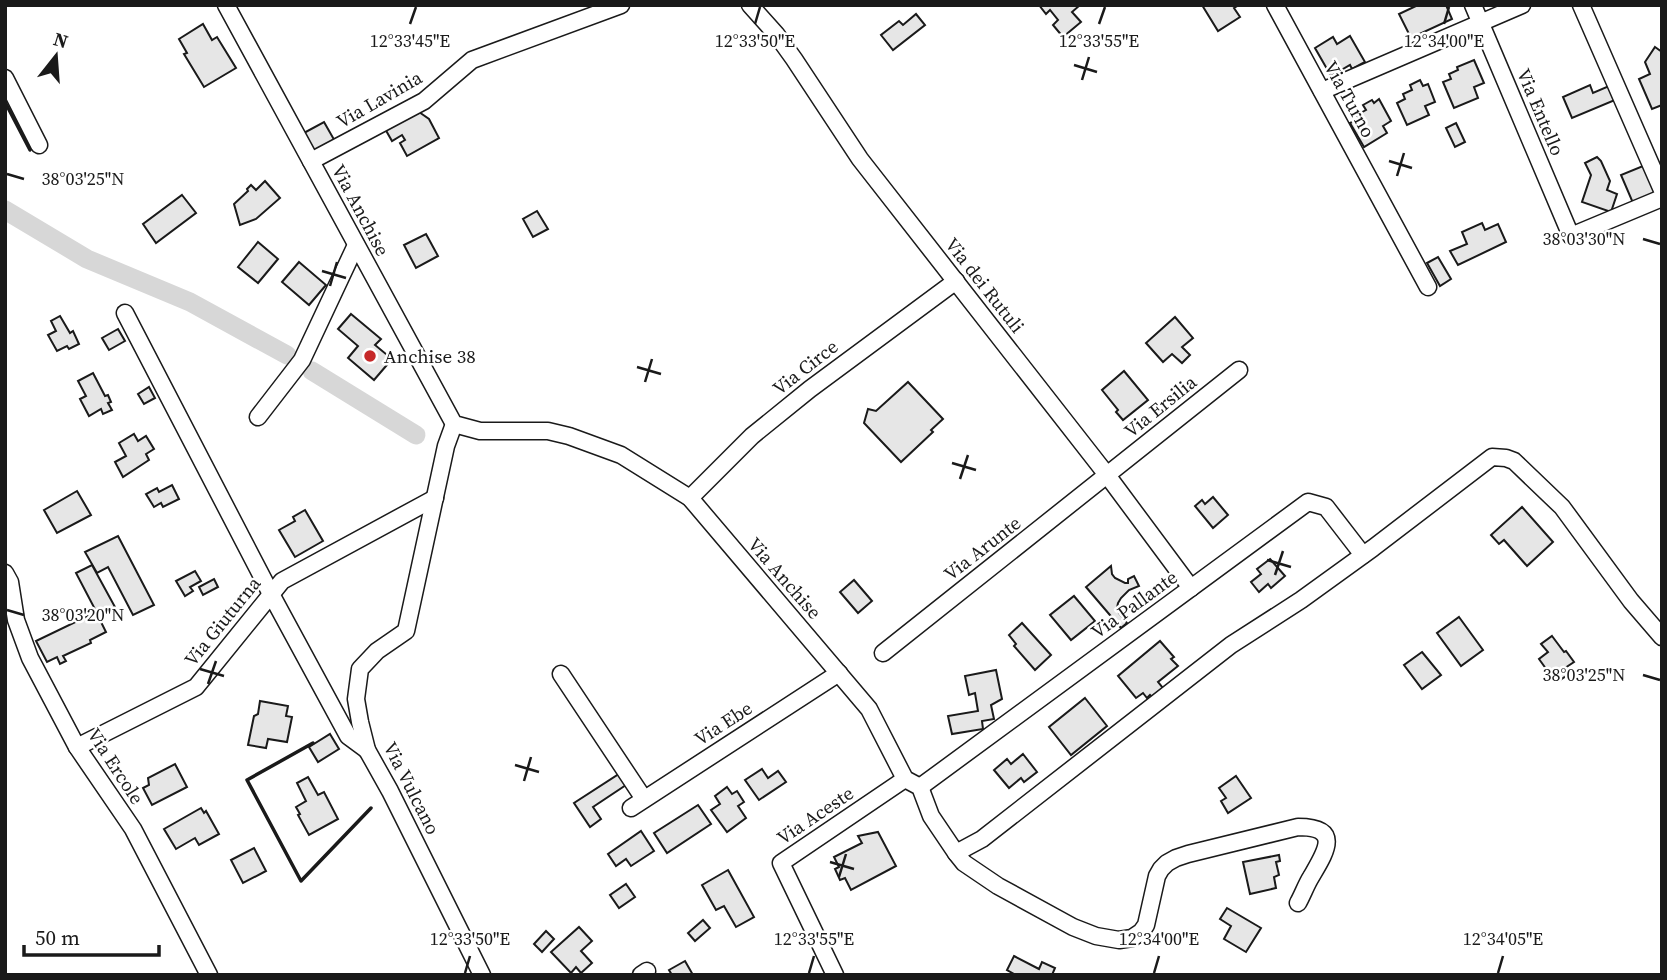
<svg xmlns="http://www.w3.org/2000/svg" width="1667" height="980" viewBox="0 0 1667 980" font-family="'Source Serif 4',serif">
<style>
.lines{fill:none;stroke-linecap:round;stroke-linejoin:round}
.canal{stroke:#d7d7d7;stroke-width:19}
.building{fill:#e6e6e6;stroke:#1a1a1a;stroke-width:2}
.street-casing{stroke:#1a1a1a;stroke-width:19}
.street{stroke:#fff;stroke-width:16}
.wall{stroke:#1a1a1a;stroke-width:3.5}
.ticks{fill:none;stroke:#1a1a1a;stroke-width:2.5}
.poi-dot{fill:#c62828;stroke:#fff;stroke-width:2.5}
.labels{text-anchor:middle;stroke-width:5;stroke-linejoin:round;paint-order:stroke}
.street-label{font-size:19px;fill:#1a1a1a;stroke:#fff}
.poi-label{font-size:19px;fill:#1a1a1a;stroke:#fff;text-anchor:start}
.ticks-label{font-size:18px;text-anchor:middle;fill:#1a1a1a;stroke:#fff;stroke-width:5;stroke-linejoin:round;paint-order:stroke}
</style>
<rect width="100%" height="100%" fill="#fff"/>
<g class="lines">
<g class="canal">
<polyline points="5,210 87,259 190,302 287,355"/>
<polyline points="312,371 416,435"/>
</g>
</g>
<g class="building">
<polygon points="1039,5 1080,5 1072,12 1081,22 1063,37 1053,25 1058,20 1050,10 1046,14"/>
<polygon points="1202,5 1239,5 1234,8 1240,17 1218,31"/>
<polygon points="1418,5 1446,5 1452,19 1411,38 1399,14"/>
<polygon points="916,14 925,25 893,50 881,35 899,21 903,25"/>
<polygon points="203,24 212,40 217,37 236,68 204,87 184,54 187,53 179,39"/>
<polygon points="1350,36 1365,62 1352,69 1350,65 1331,76 1315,48 1333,37 1337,44"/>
<polygon points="1655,47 1662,52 1662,105 1652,109 1639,79 1650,74 1645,62"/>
<polygon points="1474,60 1484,83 1474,87 1478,98 1454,108 1443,82 1451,79 1449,74 1458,70 1457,67"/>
<polygon points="1420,80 1423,86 1428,84 1435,102 1425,106 1429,115 1407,125 1397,103 1405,99 1403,94 1412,90 1410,85"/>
<polygon points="1590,85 1593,93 1609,86 1615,100 1572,118 1563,97"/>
<polygon points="1379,99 1391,121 1383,126 1387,133 1364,147 1350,123 1359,119 1357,115 1366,110 1363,105 1372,100 1374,103"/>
<polygon points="419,112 429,119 439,138 407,156 400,143 405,140 402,135 392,141 384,127"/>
<polygon points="324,122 336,143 314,155 302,134"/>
<polygon points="1456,123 1465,142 1455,147 1446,128"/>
<polygon points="1597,157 1601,161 1610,181 1607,190 1617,194 1611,212 1582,202 1591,175 1585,163"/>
<polygon points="1643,166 1655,193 1633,203 1621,175"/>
<polygon points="265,181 280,198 256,219 240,225 234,204 248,191 247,189 251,185 256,190"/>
<polygon points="182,195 196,213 156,243 143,224"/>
<polygon points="537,211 548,229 533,237 523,219"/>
<polygon points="1482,223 1485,230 1498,224 1506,242 1458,265 1450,251 1467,244 1462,232"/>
<polygon points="426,234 438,256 416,268 404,245"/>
<polygon points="258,242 278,259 258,283 238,267"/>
<polygon points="1438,257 1451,279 1440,286 1427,263"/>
<polygon points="299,262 326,285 309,305 282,282"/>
<polygon points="351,314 381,339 375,345 392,359 374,380 348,358 358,346 338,329"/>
<polygon points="60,316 70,333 73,331 79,344 69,349 67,346 57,351 48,335 56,331 51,321"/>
<polygon points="1175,317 1193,338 1182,347 1190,355 1182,363 1172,354 1163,362 1146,343"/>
<polygon points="118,329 125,341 109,350 102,338"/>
<polygon points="1124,371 1148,400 1123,420 1116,412 1118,410 1102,390"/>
<polygon points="93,373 105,396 108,395 111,402 108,403 112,410 103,414 101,409 89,416 80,399 86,396 78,381"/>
<polygon points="908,382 943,419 931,430 933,432 901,462 864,423 868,409 876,411"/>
<polygon points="149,387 155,398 144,404 138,394"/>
<polygon points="134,434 138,441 146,436 154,449 146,454 149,460 123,477 115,462 126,456 119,443"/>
<polygon points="172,485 179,499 163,507 161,503 154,507 146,494 157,488 159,492"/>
<polygon points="77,491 91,515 57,533 44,510"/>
<polygon points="1213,497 1228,515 1213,528 1195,506 1202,500 1205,504"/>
<polygon points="1522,507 1553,542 1527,566 1504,540 1499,544 1491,535"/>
<polygon points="305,510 323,541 295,557 279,530 295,521 293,517"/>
<polygon points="118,536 154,605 133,615 108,567 97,573 85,552"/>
<polygon points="1270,559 1285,576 1271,588 1268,584 1259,592 1251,582 1261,574 1257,569"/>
<polygon points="92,565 115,607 98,615 76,573"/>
<polygon points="1111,566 1112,574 1115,578 1125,583 1128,583 1128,579 1134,576 1139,586 1129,590 1121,598 1118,603 1117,608 1119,613 1127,623 1121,628 1086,587"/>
<polygon points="195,571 201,581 190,587 193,591 185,596 176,581"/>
<polygon points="214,579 218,587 203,595 199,587"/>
<polygon points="854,580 872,601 858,613 840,592"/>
<polygon points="1074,596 1095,621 1071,640 1050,615"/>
<polygon points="96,612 106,632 90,640 91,643 63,656 66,661 60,664 57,657 47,662 36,641"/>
<polygon points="1459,617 1483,650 1461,666 1437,633"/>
<polygon points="1022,623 1051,655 1035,670 1014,646 1016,644 1009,635"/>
<polygon points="1552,636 1564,652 1566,651 1574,662 1565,668 1569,674 1560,680 1556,674 1552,677 1539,659 1548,652 1541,644"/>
<polygon points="1160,641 1174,657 1171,659 1178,666 1158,682 1163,688 1152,697 1150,695 1147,698 1143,693 1136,698 1118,676"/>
<polygon points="1422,652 1441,675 1422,689 1404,665"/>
<polygon points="996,670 1002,699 991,705 994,719 982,721 983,729 952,734 948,716 978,711 975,693 969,695 965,676"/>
<polygon points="1085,698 1107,726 1071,755 1049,727"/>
<polygon points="260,701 288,706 286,716 292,717 287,742 268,739 266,748 248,745 254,716 258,714"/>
<polygon points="330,734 339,749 318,762 309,747"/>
<polygon points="1023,754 1037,772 1024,782 1021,778 1009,788 994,770 1007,759 1011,764"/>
<polygon points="175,764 187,787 152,805 143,788 149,785 148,778"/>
<polygon points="762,769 768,778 778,771 786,782 759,800 745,780"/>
<polygon points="622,772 629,783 593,807 601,819 590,827 574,803"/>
<polygon points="1236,776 1251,798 1228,813 1221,801 1226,798 1219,788"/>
<polygon points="308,777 318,795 324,792 338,819 309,835 298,815 300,814 296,807 306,801 297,783"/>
<polygon points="727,787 732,794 737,791 744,802 738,806 746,818 727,832 711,810 720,804 715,796"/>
<polygon points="698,805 711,824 667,853 654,833"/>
<polygon points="201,808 204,813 206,811 219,834 199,845 195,838 176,849 164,829"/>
<polygon points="641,831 654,851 631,866 626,859 616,866 608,854"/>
<polygon points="878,832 896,866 851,890 845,878 840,880 835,869 839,867 834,857 862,843 858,836"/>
<polygon points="254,848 266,871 243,883 231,860"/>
<polygon points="1279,855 1280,861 1276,862 1279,875 1274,877 1276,888 1250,894 1243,862"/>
<polygon points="728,870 754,917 736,927 724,906 716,910 702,885"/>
<polygon points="626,884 635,897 619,908 610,895"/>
<polygon points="1227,908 1261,928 1246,952 1224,939 1231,926 1220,919"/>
<polygon points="703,920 710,928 695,941 688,933"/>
<polygon points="579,927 592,941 581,951 592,963 581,973 576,967 571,973 551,952"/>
<polygon points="546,931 554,939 542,952 534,944"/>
<polygon points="1014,956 1039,969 1042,962 1055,968 1052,975 1016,975 1007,970"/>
<polygon points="685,961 693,975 672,975 669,970"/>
</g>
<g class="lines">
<g class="street-casing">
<g id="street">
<path d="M226,5L454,424L480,431H548L569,436L621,455L690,498L869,709L905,779L920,787L931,816L956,853L964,863L998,886L1073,927L1096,936L1119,940L1132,938L1141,932L1146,925L1157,876L1161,869L1167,863L1176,858L1188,854L1298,827C1343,827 1325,853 1311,877C1306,885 1303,894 1298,903"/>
<polyline points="750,5 776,34 794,59 860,159 1107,475 1191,588"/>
<polyline points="1275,5 1428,287"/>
<polyline points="1473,5 1571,236 1662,198"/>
<polyline points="1581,5 1662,190"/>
<polyline points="5,78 39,145"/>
<polyline points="1322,91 1522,5"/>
<polyline points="311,161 424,101 472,60 621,5"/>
<polyline points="125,313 271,594 348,736 367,750"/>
<polyline points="258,417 302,360 356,245"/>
<polyline points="454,424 446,446 406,631 377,651 360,669 356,699 360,722 367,750 390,791 482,975"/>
<polyline points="690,498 752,436 810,389 956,281"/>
<polyline points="5,573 10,582 16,620 30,658 77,747 133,829 209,975"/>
<polyline points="883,653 1239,370"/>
<polyline points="561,674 644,799"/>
<polyline points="77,747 196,687 282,581 435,498"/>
<polyline points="920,787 1308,502 1326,507 1363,555"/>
<polyline points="631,808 839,673"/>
<polyline points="956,853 982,839 1231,645 1301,600 1373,548 1492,457 1506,458 1514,461 1562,507 1631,601 1662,637"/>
<polyline points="641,975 647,971"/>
<polyline points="835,975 781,863 905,779"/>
</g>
</g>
<use href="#street" class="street"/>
<g class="wall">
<polyline points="5,102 30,150"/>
<polyline points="313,743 247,780 301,881 371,808"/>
</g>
</g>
<path class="ticks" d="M410,24L416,7M755,24L760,7M1099,24L1105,7M1444,24L1449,7M1074,65L1097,72M1082,80L1089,57M1389,161L1412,168M7,174L24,179M1397,176L1404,153M1643,239L1660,244M322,271L346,278M330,286L337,262M637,367L661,374M645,382L652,359M952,463L976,470M960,479L968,455M1267,560L1291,567M1275,575L1283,551M7,610L24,615M200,669L224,676M1643,675L1660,680M208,684L216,661M515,765L539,772M524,781L531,757M830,862L854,869M839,877L846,854M465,973L470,956M809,973L814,956M1154,973L1159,956M1498,973L1503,956"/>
<circle class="poi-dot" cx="370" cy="356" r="7"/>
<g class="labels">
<g class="street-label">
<text transform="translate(379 99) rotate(-30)" y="7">Via Lavinia</text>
<text transform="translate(1350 99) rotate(61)" y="7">Via Turno</text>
<text transform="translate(1541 112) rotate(67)" y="7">Via Entello</text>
<text transform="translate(361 210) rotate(62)" y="7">Via Anchise</text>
<text transform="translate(985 285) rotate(52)" y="7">Via dei Rutuli</text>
<text transform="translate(805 367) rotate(-38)" y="7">Via Circe</text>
<text transform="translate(1160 406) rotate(-39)" y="7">Via Ersilia</text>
<text transform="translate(982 548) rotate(-38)" y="7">Via Arunte</text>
<text transform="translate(785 578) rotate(49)" y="7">Via Anchise</text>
<text transform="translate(1134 604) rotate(-36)" y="7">Via Pallante</text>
<text transform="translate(222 621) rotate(-51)" y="7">Via Giuturna</text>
<text transform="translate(723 723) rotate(-33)" y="7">Via Ebe</text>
<text transform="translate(116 766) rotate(57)" y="7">Via Ercole</text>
<text transform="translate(412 788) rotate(63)" y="7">Via Vulcano</text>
<text transform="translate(815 815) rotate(-34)" y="7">Via Aceste</text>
</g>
<g class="poi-label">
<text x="384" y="363">Anchise 38</text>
</g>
</g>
<g class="ticks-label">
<text x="410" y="47">12°33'45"E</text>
<text x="755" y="47">12°33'50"E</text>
<text x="1099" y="47">12°33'55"E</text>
<text x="1444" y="47">12°34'00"E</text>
<text x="83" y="185">38°03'25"N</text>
<text x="1584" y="245">38°03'30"N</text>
<text x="83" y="621">38°03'20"N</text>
<text x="1584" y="681">38°03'25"N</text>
<text x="470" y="945">12°33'50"E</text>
<text x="814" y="945">12°33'55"E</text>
<text x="1159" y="945">12°34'00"E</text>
<text x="1503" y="945">12°34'05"E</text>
</g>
<rect width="1667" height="980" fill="none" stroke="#1a1a1a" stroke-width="14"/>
<g transform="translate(56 56) rotate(17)" stroke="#ffffff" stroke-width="5" paint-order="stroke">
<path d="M0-5L12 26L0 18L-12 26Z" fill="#1a1a1a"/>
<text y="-10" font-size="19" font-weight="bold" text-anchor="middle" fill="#1a1a1a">N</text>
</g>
<path d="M24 945v10h135v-10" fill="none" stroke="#1a1a1a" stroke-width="3.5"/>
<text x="35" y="945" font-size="21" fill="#1a1a1a" stroke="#ffffff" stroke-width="5" paint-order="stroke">50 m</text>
</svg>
